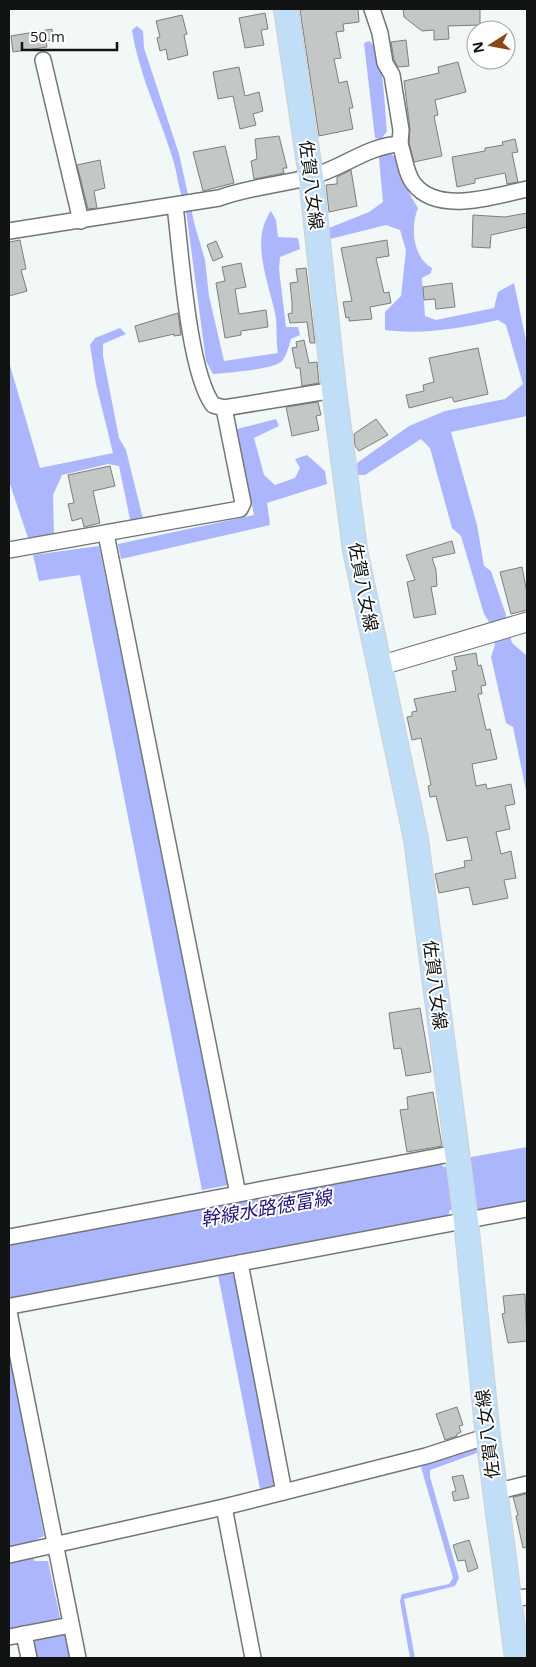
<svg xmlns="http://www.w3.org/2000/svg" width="536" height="1667" viewBox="0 0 536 1667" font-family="'Open Sans','Noto Sans JP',sans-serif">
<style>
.water{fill:#acb6fc}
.building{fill:#c3c8c7;stroke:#7b807f}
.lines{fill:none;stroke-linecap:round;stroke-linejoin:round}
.minor-casing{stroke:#727677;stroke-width:18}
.tertiary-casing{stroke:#727677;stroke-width:21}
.primary-casing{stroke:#d0d0d0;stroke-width:26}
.minor{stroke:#fff;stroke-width:15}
.tertiary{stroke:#fff;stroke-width:19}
.primary{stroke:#c1def8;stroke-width:24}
.labels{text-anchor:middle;stroke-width:4;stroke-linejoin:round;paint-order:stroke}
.street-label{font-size:18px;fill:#121414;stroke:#fff}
.water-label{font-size:19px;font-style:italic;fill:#231677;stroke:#fff}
</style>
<rect width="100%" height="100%" fill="#f2f7f8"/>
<g class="water">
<path d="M137,26L143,31L144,48L179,154L195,226L205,260L209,296L224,361L278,353C276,341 277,329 276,318C270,285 249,241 271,211L276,220L278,237L298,238L300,249L280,257L279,269L286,327H298L300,335L291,339C289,345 287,355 282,361C276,369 226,373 213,374L206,361L185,203C178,190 178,177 174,163C161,118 139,76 132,30Z"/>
<path d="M369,41C384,50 385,113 387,131L381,139L375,138L364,43Z"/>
<path d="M384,152C400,153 400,171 405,183C408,192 413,200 418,208C410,227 413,258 432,268L431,273L422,278L425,316L436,320L494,308L498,292L514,283L527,345V416L451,432L477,525L484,566L491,571L506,615L505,619L512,643L526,655L527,795L513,727L506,723L491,657L495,645L489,622L484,614L461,536L452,528L430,448L421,439L365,475H358L357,463L409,426L445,411L505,399L523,384L506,325L498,320C460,328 424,335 385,330V312L401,296L406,250L400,230L386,225L330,239L329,228L369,212L383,202L379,158Z"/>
<polygon points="120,328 126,334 103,344 103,356 119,438 126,450 143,519 130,519 119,466 108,464 62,475 53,495 54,534 28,538 9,481 9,362 40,468 113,453 96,384 90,345 95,338"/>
<polygon points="276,419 279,426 254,438 264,475 275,485 295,478 300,468 295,459 307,455 325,471 327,484 267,503 270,525 121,559 118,544 254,515 237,429"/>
<polygon points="99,546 229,1185 202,1190 80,575 39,581 33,555"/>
<polygon points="527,1147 527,1204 479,1214 471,1206 450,1210 447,1219 9,1302 9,1245 440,1164 444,1167 465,1164 471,1157"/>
<polygon points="233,1272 275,1486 260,1489 218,1275"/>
<polygon points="9,1348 44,1536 31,1542 34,1561 48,1561 60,1618 9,1629"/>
<polygon points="477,1446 477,1453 430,1470 430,1477 459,1578 455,1586 404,1599 415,1658 410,1658 400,1601 402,1594 449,1584 453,1578 421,1467"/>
<polygon points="65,1634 69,1658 37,1658 33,1641"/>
</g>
<g class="building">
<polygon points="306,9 358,9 359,22 343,24 344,31 336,32 341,58 334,59 339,83 347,81 353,108 349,108 353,129 319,136 300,10"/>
<polygon points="403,9 480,9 480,25 448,26 449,39 434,40 434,30 422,31 404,17"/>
<polygon points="265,13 268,29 261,30 264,45 245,48 239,18"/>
<polygon points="182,15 187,34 184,35 188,55 168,60 166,49 160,51 157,38 160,37 156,21"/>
<polygon points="52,29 53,40 46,41 47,47 13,52 11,36"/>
<polygon points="406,40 409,66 398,67 394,60 391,42"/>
<polygon points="458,62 466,92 435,100 438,115 434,116 442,156 414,162 409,143 410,129 404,81 439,73 438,67"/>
<polygon points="239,67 245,96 259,92 263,111 253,114 256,125 240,129 233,96 218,99 213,72"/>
<polygon points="279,136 287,168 283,168 284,173 254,179 251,161 257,159 255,139"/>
<polygon points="515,139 518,152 512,153 518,182 507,184 505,173 475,179 475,183 457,187 452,157 485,151 485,148 503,145 502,142"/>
<polygon points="225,146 234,183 203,191 193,152"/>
<polygon points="100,160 105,188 94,191 97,208 88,209 77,165"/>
<polygon points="351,170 357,206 329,212 326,185 337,184 337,177"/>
<polygon points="527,213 527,227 491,235 490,248 472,247 473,215 505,217"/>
<polygon points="20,240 26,269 21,270 27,291 9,296 9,242"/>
<polygon points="387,240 389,256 376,258 384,293 389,292 391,303 370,307 372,319 349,321 349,317 346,318 343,302 352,301 341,248"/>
<polygon points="216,241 223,257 213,261 207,245"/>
<polygon points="241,263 246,287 235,289 239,314 266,310 268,327 241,331 241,335 225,338 216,283 225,281 222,267"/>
<polygon points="306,268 315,343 310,343 307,322 290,323 288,314 292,313 292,302 290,283 298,282 296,269"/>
<polygon points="452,283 455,307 436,309 435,299 424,300 423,287"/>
<polygon points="178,313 181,335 174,336 174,334 139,342 135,326"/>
<polygon points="304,340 309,363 317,362 319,383 302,386 300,368 296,368 292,348 297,347 296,342"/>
<polygon points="478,348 488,394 454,402 452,397 409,408 406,395 424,391 423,385 434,382 429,358"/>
<polygon points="318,402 321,415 316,416 319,430 292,436 286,407"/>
<polygon points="376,419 388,435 359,451 355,446 354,434"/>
<polygon points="110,466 115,486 93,491 100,523 84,527 82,518 72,521 68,504 74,503 68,475"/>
<polygon points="452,541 455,553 432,558 436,570 437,586 431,587 436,614 414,618 407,582 415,580 406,555"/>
<polygon points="522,567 527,593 527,610 511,614 500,572"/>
<polygon points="476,653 478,666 481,665 486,685 481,686 482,694 478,694 486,730 490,729 497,759 472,764 476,786 486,784 487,789 511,784 515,804 505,806 510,829 496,832 501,854 511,851 516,878 504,880 508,898 473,905 469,887 439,893 435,874 465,867 464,861 472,860 467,837 447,841 436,796 430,797 428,786 431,785 421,738 412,740 407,717 412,716 412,712 417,711 414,699 456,691 452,671 457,670 454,657"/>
<polygon points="420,1008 431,1072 406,1076 401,1048 394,1049 389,1013"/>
<polygon points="433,1092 442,1146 407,1152 400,1110 408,1109 407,1097"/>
<polygon points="525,1294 527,1341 508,1343 502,1314 505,1313 503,1296"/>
<polygon points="457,1407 463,1425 459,1426 461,1432 457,1434 457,1436 445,1440 436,1414"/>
<polygon points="463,1475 469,1498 454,1501 452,1492 456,1491 452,1477"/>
<polygon points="527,1494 527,1547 523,1548 516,1516 518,1515 513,1497"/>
<polygon points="469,1540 478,1568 468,1572 465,1560 458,1561 453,1545"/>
</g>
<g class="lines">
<g class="minor-casing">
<g id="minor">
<polyline points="372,9 380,33 385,63 392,75 401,130 400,144"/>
<polyline points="43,60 81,221"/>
<path d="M9,231L219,198C249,187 279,185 310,177C342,169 366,146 400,144C404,155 406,175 414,184C438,215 495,196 527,189"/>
<polyline points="224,408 334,390"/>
<polyline points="106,534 238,1194"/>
<path d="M9,550L240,509L243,503L224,408L213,405C188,371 181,252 175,206"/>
<polyline points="9,1237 456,1153"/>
<polyline points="240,1263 284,1492"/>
<polyline points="9,1309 11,1306 527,1209"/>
<polyline points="9,1312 78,1658"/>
<polyline points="495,1492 527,1484"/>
<polyline points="224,1507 253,1658"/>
<polyline points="9,1555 224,1507 426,1456 488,1436"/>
<polyline points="508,1599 527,1597"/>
<polyline points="24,1634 29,1658"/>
<polyline points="9,1637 71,1625"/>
</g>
</g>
<g class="tertiary-casing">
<polyline id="tertiary" points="379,666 527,622"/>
</g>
<g class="primary-casing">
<polyline id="primary" points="286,9 311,177 334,390 355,550 416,839 466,1221 488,1436 517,1658"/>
</g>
<use href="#minor" class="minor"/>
<use href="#tertiary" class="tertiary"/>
<use href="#primary" class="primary"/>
</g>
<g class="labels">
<g class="street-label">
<text transform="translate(311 185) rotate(83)" y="6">佐賀八女線</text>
<text transform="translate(363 587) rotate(79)" y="6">佐賀八女線</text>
<text transform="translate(435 985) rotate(83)" y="6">佐賀八女線</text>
<text transform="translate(488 1434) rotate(-97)" y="6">佐賀八女線</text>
</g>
<g class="water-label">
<text transform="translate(266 1208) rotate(-10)" y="7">幹線水路徳富線</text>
</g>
</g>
<rect width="536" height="1667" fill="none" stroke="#121414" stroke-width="20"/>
<g transform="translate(491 45) rotate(259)"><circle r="24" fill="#ffffff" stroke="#a0a1a1"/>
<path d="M0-4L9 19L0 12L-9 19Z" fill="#8a4717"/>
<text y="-8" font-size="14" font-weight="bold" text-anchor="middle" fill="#121414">N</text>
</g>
<path d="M22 42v8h95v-8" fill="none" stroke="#121414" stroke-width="2.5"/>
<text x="30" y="42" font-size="15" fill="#121414" stroke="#ffffff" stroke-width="4" paint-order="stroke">50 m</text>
</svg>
